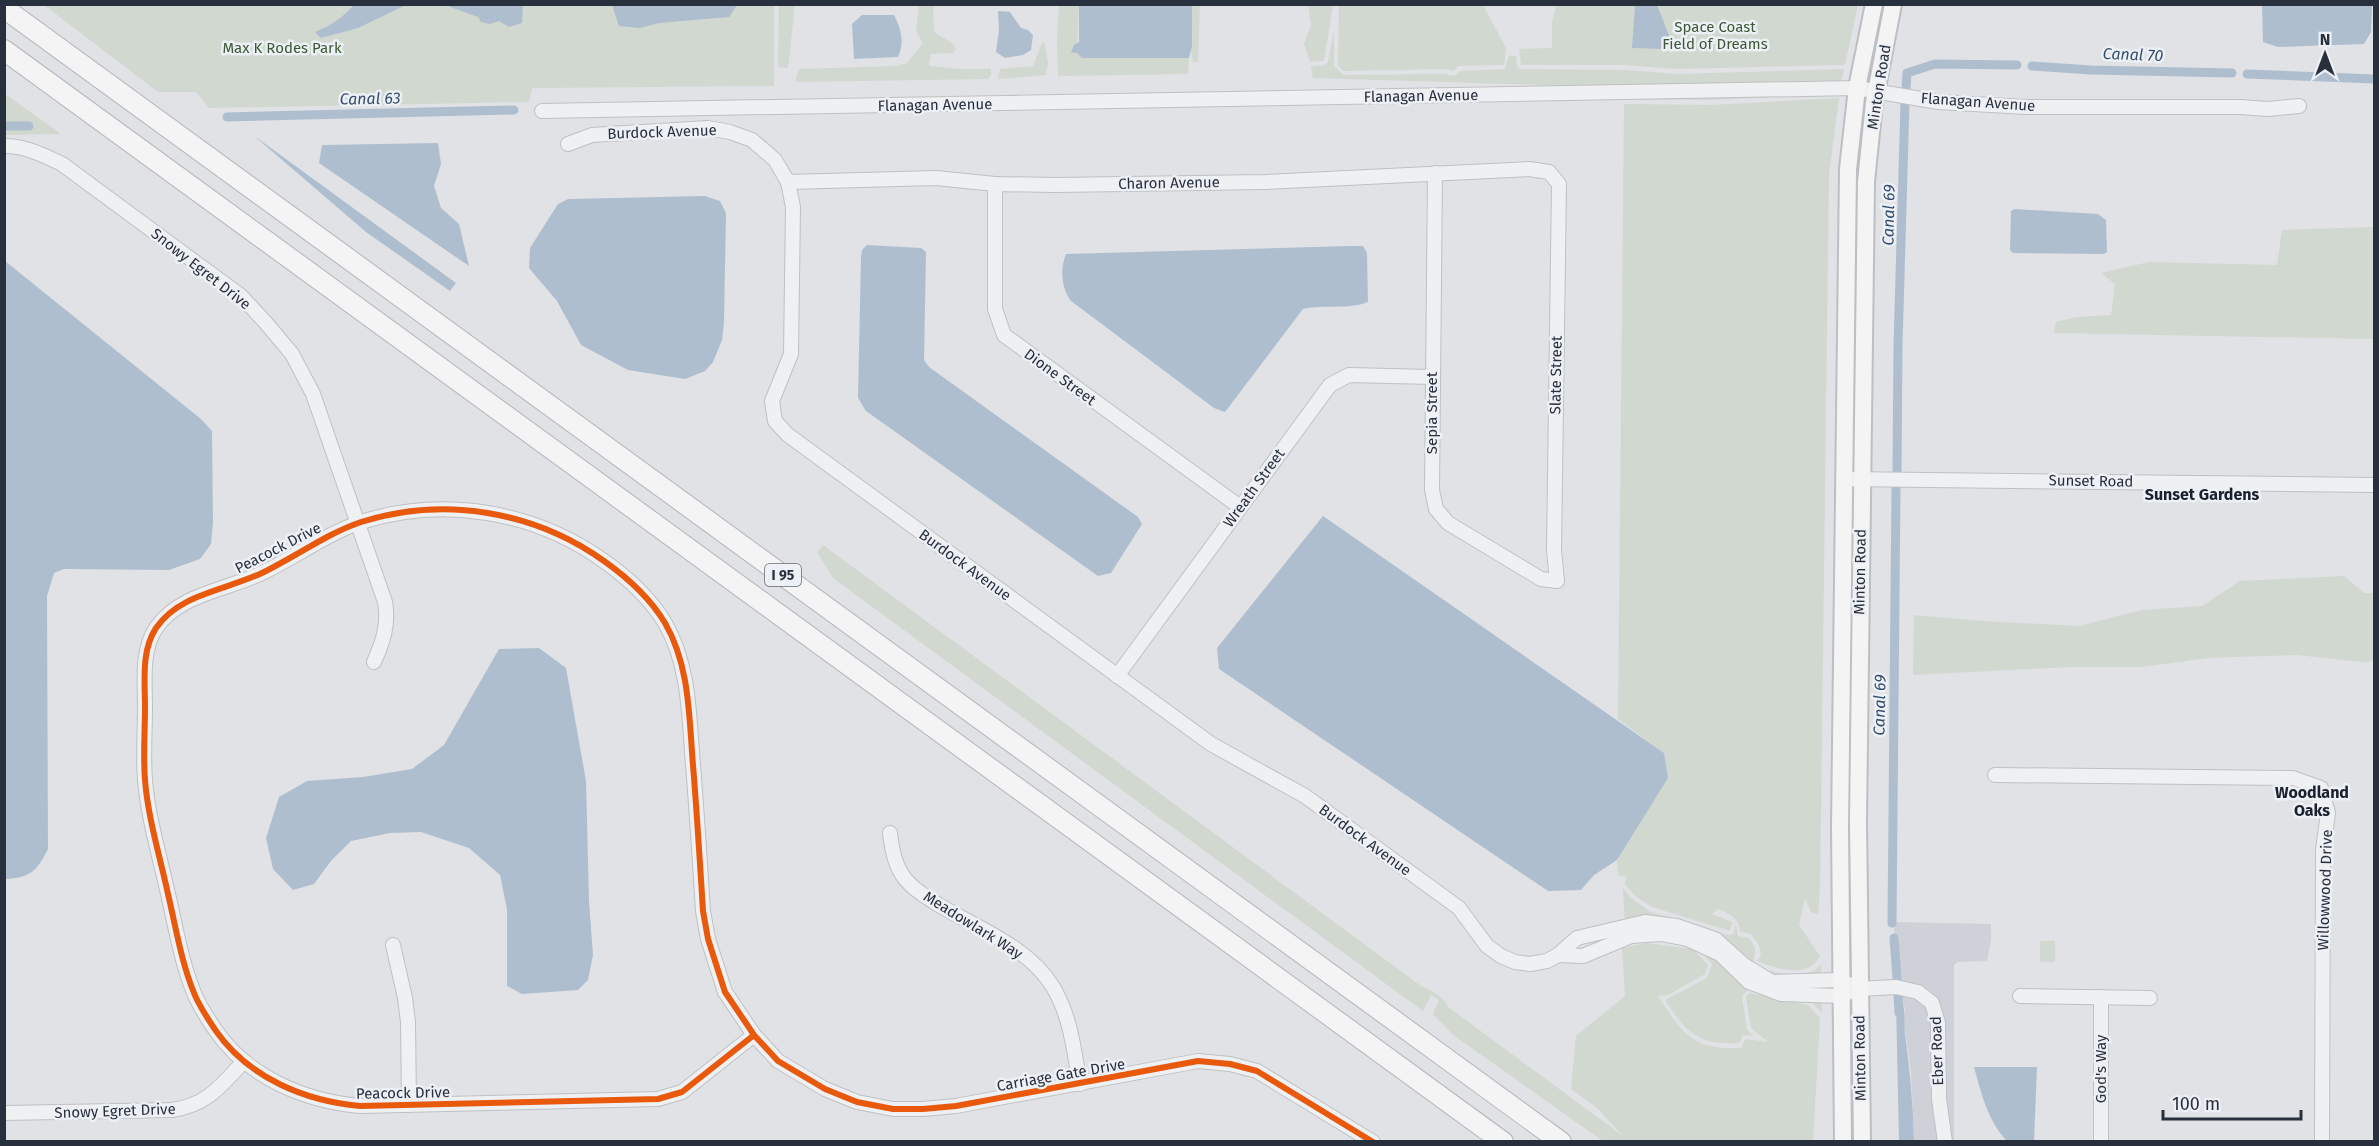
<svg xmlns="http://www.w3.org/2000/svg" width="2379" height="1146" viewBox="0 0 2379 1146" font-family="'Fira Sans',sans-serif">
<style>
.built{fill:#ced1d8}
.green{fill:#d0d8d0}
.water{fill:#afbecf}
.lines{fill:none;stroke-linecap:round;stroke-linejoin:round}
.canal{stroke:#afbecf;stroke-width:9}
.minor-casing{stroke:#bec0c3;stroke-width:16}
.major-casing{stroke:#bcbfc3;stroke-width:20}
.highway-casing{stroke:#b2b5ba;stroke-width:22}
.minor{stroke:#eff0f1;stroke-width:14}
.major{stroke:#f4f4f5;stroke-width:16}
.highway{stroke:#f4f4f5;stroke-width:20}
.cycleway-casing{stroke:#edf0f5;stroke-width:10}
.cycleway{stroke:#e8590c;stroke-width:6}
.labels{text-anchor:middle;stroke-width:5;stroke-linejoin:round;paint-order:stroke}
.shield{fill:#edf0f5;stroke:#636974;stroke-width:1.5}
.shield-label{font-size:14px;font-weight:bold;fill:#282f3d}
.park-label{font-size:15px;fill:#3c5836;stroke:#edf0f5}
.street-label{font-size:15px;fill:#282f3d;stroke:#edf0f5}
.water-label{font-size:16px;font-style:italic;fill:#344e6e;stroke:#edf0f5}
.neighbourhood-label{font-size:16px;font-weight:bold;fill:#1a212d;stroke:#edf0f5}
</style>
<rect width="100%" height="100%" fill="#e0e2e5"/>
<g class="built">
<polygon points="1894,922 1991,924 1991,940 1987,961 1958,962 1954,965 1954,1141 1949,1141 1945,1117 1943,1023 1921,987 1910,983 1895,981"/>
<polygon points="1895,992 1908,994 1929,1006 1931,1012 1940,1141 1914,1141 1911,1072 1905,1030 1905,1008 1902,1001 1896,1001"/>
</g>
<g class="green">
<polygon points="44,5 774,5 774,86 532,88 529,102 209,108 196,92 158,92"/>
<polygon points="779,5 795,5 788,68 778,67"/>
<polygon points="919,5 936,5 933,8 934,32 952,43 956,48 953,53 931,54 929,66 960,69 991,69 991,75 988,79 795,82 799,69 897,66 907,63 923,43 916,31"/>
<polygon points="1059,5 1079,5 1077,53 1083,58 1189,58 1188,74 1058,76 1057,39"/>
<polygon points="1192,5 1200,5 1198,62 1193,62 1191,51"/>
<polygon points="1308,5 1333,5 1324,61 1310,62 1304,44 1311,25"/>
<polygon points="1339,5 1483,5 1506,48 1504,65 1458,66 1454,71 1445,69 1343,71 1338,65"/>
<polygon points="1556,5 1858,5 1845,65 1678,69 1621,65 1521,65 1519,49 1552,48 1552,23"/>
<polygon points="1334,32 1334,66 1343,75 1444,74 1454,76 1460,71 1505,69 1509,56 1516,56 1517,67 1521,69 1626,70 1678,74 1844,69 1839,94 1711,100 1628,99 1611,87 1313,78 1311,67 1325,65 1328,62"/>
<polygon points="1042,43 1045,43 1048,64 1046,75 998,79 1000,69 1033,66"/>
<polygon points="4,94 5,94 61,134 5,135"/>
<path d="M1839,98L1829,174L1820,889L1818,914L1811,912L1805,898L1799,925L1820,956C1808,979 1778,969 1757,961L1761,955L1759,945L1751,934L1740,932C1740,918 1730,914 1718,909L1712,914L1732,922L1730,931L1652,907L1634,895L1625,884L1626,877L1618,875L1617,860L1628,840L1664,753L1618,719L1624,104L1711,105Z"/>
<polygon points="2374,227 2374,339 2054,333 2056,322 2076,317 2111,315 2115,284 2101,273 2149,262 2277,265 2282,230"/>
<path d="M823,545L1421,986C1430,989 1444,997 1448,1007L1623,1136L1597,1108L1571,1089L1576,1036L1625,996L1622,948L1647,943L1693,949L1708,965L1705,974L1668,995L1658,996C1684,1035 1692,1050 1741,1048L1745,1039L1768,1042L1751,1028L1746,997L1750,993L1808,1005L1820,1018L1813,1141H1603L1453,1035L1433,1014L1439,1000L1431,995L1423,1011L833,578L817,552Z"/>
<polygon points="2344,576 2364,593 2374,593 2374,661 2361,662 2297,655 2208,658 2142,667 2070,667 1913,675 1914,615 1983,621 2079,626 2142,610 2202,606 2240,581"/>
<path d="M1623,888L1632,899L1651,912L1729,935L1733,934L1736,925L1738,936L1749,938C1760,954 1753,950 1754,963C1770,974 1809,982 1821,964L1822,1014L1811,1001L1750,988L1742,996L1747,1029L1753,1036L1743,1035L1739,1043C1697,1045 1687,1033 1665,1000L1707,978L1712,964L1694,945L1647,938L1626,943Z"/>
<rect x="2040" y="941" width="15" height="21"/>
</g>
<g class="water">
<path d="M354,5V4L406,5L358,28L321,38L315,32C332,25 342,18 354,5Z"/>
<polygon points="445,5 523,5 522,23 509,27 499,21 490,24 481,22 478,17"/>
<polygon points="612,5 612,4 737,5 729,17 659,23 640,28 619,26"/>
<polygon points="1079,5 1192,5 1192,46 1189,58 1082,58 1077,53 1071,52 1074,45 1079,42"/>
<polygon points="1635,5 1657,5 1673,45 1665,49 1632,48"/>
<polygon points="2262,5 2372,5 2371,32 2364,44 2278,47 2263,42"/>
<polygon points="998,11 1010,12 1021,28 1028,30 1033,35 1031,50 1023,55 1005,58 996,52 999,30"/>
<path d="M862,15H894C901,29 905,42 898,57L854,59L852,24Z"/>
<polygon points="253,135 456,283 450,291 366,232"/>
<polygon points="438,143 441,164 434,186 441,208 459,224 469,266 319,163 322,145"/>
<polygon points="705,196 720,201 726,213 724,322 722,340 713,362 705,371 685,379 628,370 581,345 557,301 529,268 530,248 558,204 568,199"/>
<polygon points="2015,209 2098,214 2106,220 2107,252 2104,254 2013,253 2010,250 2011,211"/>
<polygon points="867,245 921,248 926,252 924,360 929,367 1138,517 1142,524 1111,573 1098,576 866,411 858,398 861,257 862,250"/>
<path d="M1349,246H1363L1367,253L1368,302C1348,310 1324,304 1303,309L1225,412L1214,408L1071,301C1061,288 1060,269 1066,254Z"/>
<path d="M5,261L201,419L212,431L213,522L211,544L200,559L169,570L64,569L54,573L47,596L48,849C37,871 30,878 5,879Z"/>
<polygon points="1323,516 1664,753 1668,778 1617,860 1594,875 1581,890 1548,891 1219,669 1217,648"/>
<polygon points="539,648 566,668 586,781 589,901 593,955 588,980 578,990 522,994 507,986 507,909 500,875 469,848 421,832 390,833 351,841 331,861 314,884 293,890 273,869 266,838 279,797 307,781 363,777 412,769 444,745 499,649"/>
<path d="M1896,1001H1902C1906,1012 1904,1022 1905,1034C1910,1070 1913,1105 1914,1141H1899Z"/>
<path d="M1974,1067H2037L2034,1141H2007C1988,1121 1981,1093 1974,1067Z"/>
</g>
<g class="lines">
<g class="canal">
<polyline points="2032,66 2091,70 2232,73"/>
<polyline points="2247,74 2374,79"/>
<polyline points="1906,88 1907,73 1935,64 2017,65"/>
<polyline points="227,117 514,110"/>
<polyline points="4,126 29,126"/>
<polyline points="1897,472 1898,345 1905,103"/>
<polyline points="1892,923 1896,487"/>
<polyline points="1894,938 1897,978"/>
<polyline points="1898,995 1899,1013"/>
</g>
<g class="minor-casing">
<g id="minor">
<polyline points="542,111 1857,88 1938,102 2026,107 2240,107 2268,109 2299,106"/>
<polyline points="568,144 592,135 708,128 730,132 752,140 775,160 788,182 793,207 791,354 772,401 775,421 788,435 1211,744 1305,796 1459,908 1487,946 1501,956 1515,962 1530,964 1547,961 1558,955 1577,938 1645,922 1677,926 1715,939 1744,965 1772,982 1840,980 1858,989"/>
<path d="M4,146C26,146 43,155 62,164L241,296L266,323L292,354L313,394L385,602C389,624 383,642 374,662"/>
<polyline points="788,182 936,178 995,184 1055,185 1266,182 1529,169 1549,172 1559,184 1554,550 1557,581 1541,579 1448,523 1436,509 1432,490 1435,173"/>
<polyline points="995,184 995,309 1004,335 1240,507"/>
<polyline points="1844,479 2374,485"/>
<polyline points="1117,676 1330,385 1349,375 1432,377"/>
<polyline points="1995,775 2293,778 2321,788 2328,813 2323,850 2322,1142"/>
<path d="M890,833C892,850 895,867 906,880C915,891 928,898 939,905C977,928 1029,947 1053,987C1071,1017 1074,1051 1080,1084"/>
<polyline points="393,945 405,998 408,1022 409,1105"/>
<polyline points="1558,955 1583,956 1631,936 1661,934 1687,939 1720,954 1749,982 1781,994 1840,996 1858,989 1896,987 1918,992 1932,1003 1938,1023 1939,1099 1945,1142"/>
<polyline points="2020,996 2150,998"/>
<path d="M754,1035L682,1092L658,1099L360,1106C305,1101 249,1078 216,1031C208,1019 199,1006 194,993C181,961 176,928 168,894C160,857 148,818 145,780C143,756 145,731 145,707C145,681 141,651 156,628C180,593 228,590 264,572C297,556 326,534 361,522C444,496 534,511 604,561C628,578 650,598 665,623C690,666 689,718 693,765C697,814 700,863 703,911L708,939L725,992L754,1035L778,1061L825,1089L857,1102L893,1109H923L956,1106L1198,1061L1230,1064L1257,1071L1373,1142"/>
<path d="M4,1113L172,1110C207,1105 221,1086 244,1061"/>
<polyline points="2101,1142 2101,997"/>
</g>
</g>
<g class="major-casing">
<g id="major">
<polyline points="1843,1142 1840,827 1848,169 1857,88 1874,4"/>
<polyline points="1862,1142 1858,821 1866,182 1874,103 1893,4"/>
</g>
</g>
<g class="highway-casing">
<g id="highway">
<polyline points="4,8 1561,1142"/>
<polyline points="4,50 1503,1142"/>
</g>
</g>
<use href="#minor" class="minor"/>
<use href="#major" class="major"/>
<use href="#highway" class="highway"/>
<g class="cycleway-casing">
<path id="cycleway" d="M754,1035L682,1092L658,1099L360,1106C305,1101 249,1078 216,1031C208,1019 199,1006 194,993C181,961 176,928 168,894C160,857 148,818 145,780C143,756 145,731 145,707C145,681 141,651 156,628C180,593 228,590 264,572C297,556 326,534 361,522C444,496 534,511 604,561C628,578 650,598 665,623C690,666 689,718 693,765C697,814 700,863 703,911L708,939L725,992L754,1035L778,1061L825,1089L857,1102L893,1109H923L956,1106L1198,1061L1230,1064L1257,1071L1373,1142"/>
</g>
<use href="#cycleway" class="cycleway"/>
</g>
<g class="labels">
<rect class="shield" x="765" y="564" width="36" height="22" rx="4.5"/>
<g class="shield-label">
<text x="783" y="580">I 95</text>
</g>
<g class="park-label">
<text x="1715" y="32">Space Coast<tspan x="1715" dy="17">Field of Dreams</tspan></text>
<text x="282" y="53">Max K Rodes Park</text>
</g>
<g class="street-label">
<text transform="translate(1879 87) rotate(-81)" y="5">Minton Road</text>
<text transform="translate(1421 96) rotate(-1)" y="5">Flanagan Avenue</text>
<text transform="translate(1978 102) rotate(4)" y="5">Flanagan Avenue</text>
<text transform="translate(935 105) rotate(-1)" y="5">Flanagan Avenue</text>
<text transform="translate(662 132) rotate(-2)" y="5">Burdock Avenue</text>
<text transform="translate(1169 183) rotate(-1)" y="5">Charon Avenue</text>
<text transform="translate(201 269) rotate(38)" y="5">Snowy Egret Drive</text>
<text transform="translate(1556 375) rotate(-89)" y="5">Slate Street</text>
<text transform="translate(1060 377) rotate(36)" y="5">Dione Street</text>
<text transform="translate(1432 413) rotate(-90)" y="5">Sepia Street</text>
<text transform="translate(2091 481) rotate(1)" y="5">Sunset Road</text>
<text transform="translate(1254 488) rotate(-54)" y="5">Wreath Street</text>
<text transform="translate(278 548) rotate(-27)" y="5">Peacock Drive</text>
<text transform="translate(965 565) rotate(36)" y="5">Burdock Avenue</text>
<text transform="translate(1860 572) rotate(-89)" y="5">Minton Road</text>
<text transform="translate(1365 840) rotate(36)" y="5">Burdock Avenue</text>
<text transform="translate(2325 890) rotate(-88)" y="5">Willowwood Drive</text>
<text transform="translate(973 925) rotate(32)" y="5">Meadowlark Way</text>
<text transform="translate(1937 1051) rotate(-92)" y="5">Eber Road</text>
<text transform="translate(1860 1058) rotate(-91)" y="5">Minton Road</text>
<text transform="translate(2101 1069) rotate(-90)" y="5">God's Way</text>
<text transform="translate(1061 1075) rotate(-10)" y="5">Carriage Gate Drive</text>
<text transform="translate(403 1093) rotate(-1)" y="5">Peacock Drive</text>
<text transform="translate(115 1111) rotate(-2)" y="5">Snowy Egret Drive</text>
</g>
<g class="water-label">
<text transform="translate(2133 54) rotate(2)" y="6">Canal 70</text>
<text transform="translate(370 98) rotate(-1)" y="6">Canal 63</text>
<text transform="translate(1888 215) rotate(-89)" y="6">Canal 69</text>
<text transform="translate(1879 705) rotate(-89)" y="6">Canal 69</text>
</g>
<g class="neighbourhood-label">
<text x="2202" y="500">Sunset Gardens</text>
<text x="2312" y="798">Woodland<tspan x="2312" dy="18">Oaks</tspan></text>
</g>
</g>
<rect width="2379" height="1146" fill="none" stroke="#282f3d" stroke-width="12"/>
<g transform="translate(2325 54)" stroke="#edf0f5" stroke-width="4.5" paint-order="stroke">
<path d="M0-4.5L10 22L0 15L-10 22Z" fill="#282f3d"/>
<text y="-9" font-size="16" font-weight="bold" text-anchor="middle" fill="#282f3d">N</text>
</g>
<path d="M2163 1110v9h138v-9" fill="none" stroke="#282f3d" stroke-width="3"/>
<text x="2172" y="1110" font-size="18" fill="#282f3d" stroke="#edf0f5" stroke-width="4.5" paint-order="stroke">100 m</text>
</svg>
